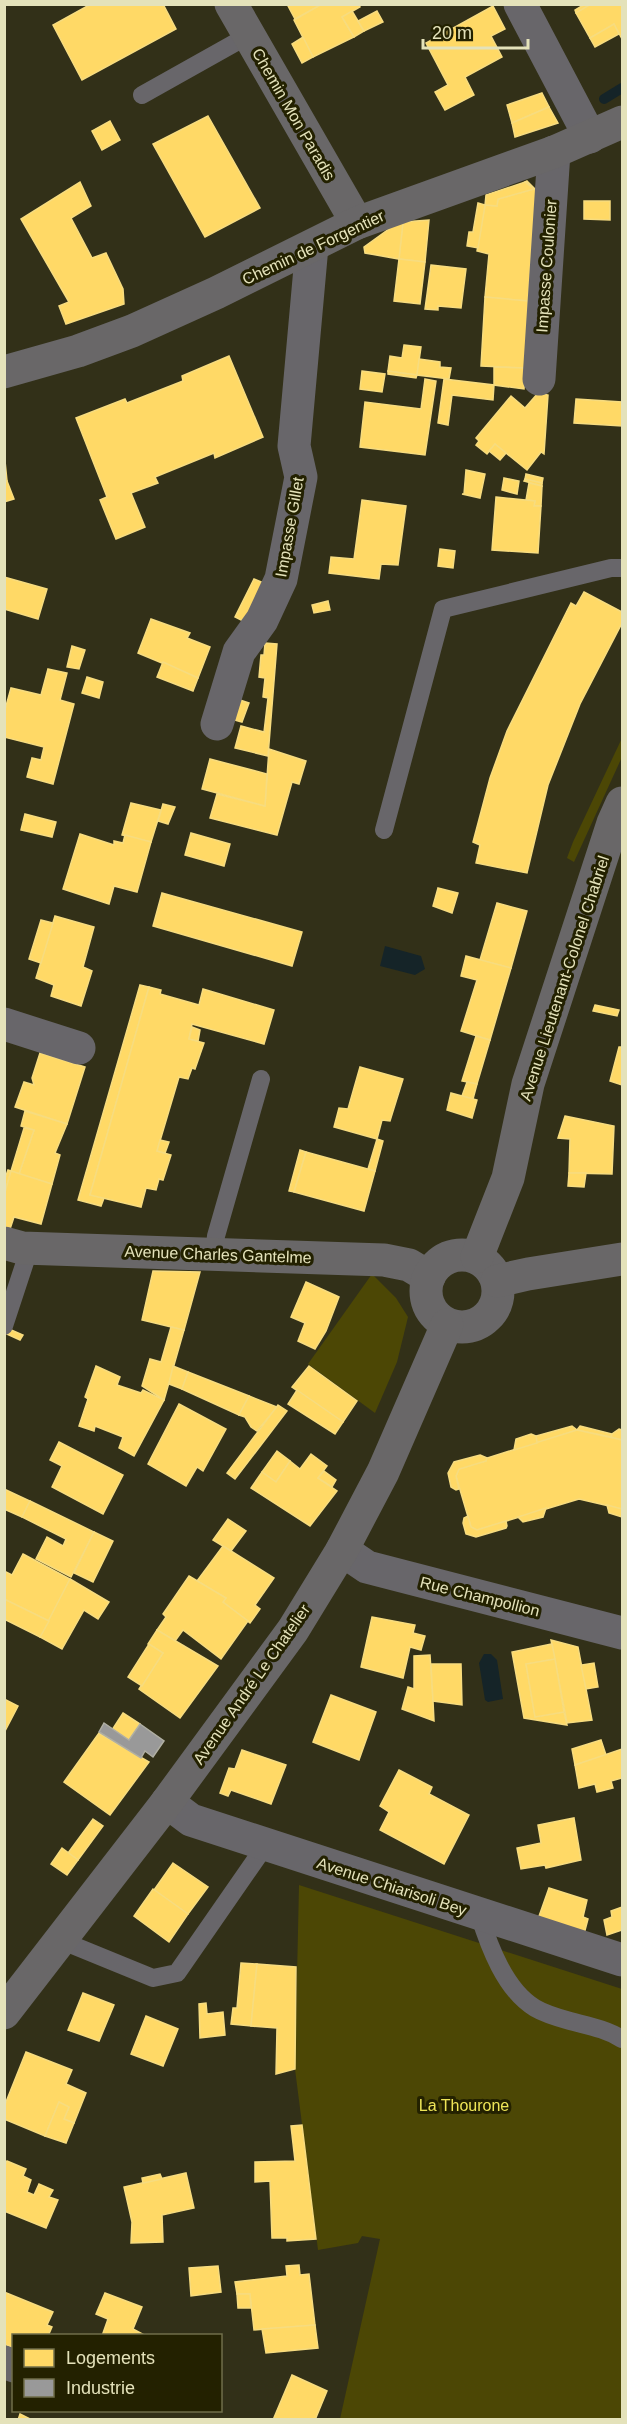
<svg xmlns="http://www.w3.org/2000/svg" width="627" height="2424" viewBox="0 0 627 2424" font-family="Helvetica,sans-serif">
<style>
.green{fill:#4c4705}
.water{fill:#152428}
.homes{fill:#ffd966;stroke:#f7dc7f;stroke-width:1.5}
.industry{fill:#999;stroke:#b0afa3;stroke-width:1.5}
.lines{fill:none;stroke-linecap:round;stroke-linejoin:round}
.stream{stroke:#152428;stroke-width:10}
.lane{stroke:#68666a;stroke-width:18}
.street{stroke:#68666a;stroke-width:33}
.secondary{stroke:#696768;stroke-width:33}
.labels{text-anchor:middle;stroke-width:6;stroke-linejoin:round;paint-order:stroke}
.street-label{font-size:16px;fill:#e4e2ba;stroke:#232100}
.park-label{font-size:16px;fill:#eee557;stroke:#232100}
</style>
<rect width="100%" height="100%" fill="#323018"/>
<g class="green">
<polygon points="622,738 622,757 574,862 567,858 573,842"/>
<polygon points="372,1274 396,1298 408,1317 397,1362 375,1413 308,1364"/>
<polygon points="299,1885 622,1989 622,2419 340,2419 380,2239 362,2236 358,2243 318,2250 295,2069"/>
</g>
<g class="water">
<polygon points="385,946 421,956 425,969 415,975 380,966"/>
<polygon points="484,1654 491,1654 497,1660 503,1699 488,1702 485,1700 479,1663"/>
</g>
<g class="homes">
<polygon points="91,4 163,4 176,29 82,80 53,25"/>
<polygon points="287,4 322,4 295,19"/>
<polygon points="322,4 359,4 360,7 342,17 354,37 313,57 294,20"/>
<polygon points="585,4 591,4 576,13 575,10"/>
<polygon points="591,4 622,4 622,39 614,24 590,38 576,13"/>
<polygon points="493,6 505,29 491,36 502,57 465,77 474,95 445,110 435,92 448,85 426,43"/>
<polygon points="352,11 364,31 354,37 342,17"/>
<polygon points="377,11 383,22 364,31 358,21"/>
<polygon points="614,24 619,34 595,47 590,38"/>
<polygon points="303,37 313,57 302,63 292,44"/>
<polygon points="542,93 549,107 512,123 507,105"/>
<polygon points="549,107 558,123 515,137 512,123"/>
<polygon points="208,116 260,208 205,237 153,144"/>
<polygon points="110,121 120,140 102,150 92,131"/>
<polygon points="527,181 536,190 528,301 485,297 489,254 477,251 485,205 497,206 498,199 534,189 525,182"/>
<polygon points="80,182 91,206 71,218 92,258 106,253 123,289 124,304 66,324 59,306 69,302 21,219"/>
<polygon points="525,182 534,189 498,199 497,206 485,205 486,195"/>
<polygon points="584,201 610,201 610,220 584,219"/>
<polygon points="478,203 485,205 478,248 467,246 469,232 473,232"/>
<polygon points="429,220 425,262 399,259 403,222"/>
<polygon points="403,222 399,259 365,253 364,247 396,224"/>
<polygon points="399,259 425,262 420,304 394,301"/>
<polygon points="431,265 466,269 461,308 438,306 438,310 425,309"/>
<polygon points="485,297 528,301 525,368 481,366"/>
<polygon points="404,345 421,347 417,375 388,371 390,356 402,358"/>
<polygon points="229,356 263,437 215,458 214,453 155,477 158,483 131,493 145,527 116,539 100,500 107,497 76,418 125,399 127,403 183,381 182,376"/>
<polygon points="419,359 440,362 440,367 451,368 449,379 417,375"/>
<polygon points="494,367 525,368 524,389 494,385"/>
<polygon points="362,371 385,374 382,392 360,389"/>
<polygon points="388,371 401,373 417,375 416,378 388,374"/>
<polygon points="425,379 436,381 425,455 360,447 365,402 421,409"/>
<polygon points="444,379 494,385 493,400 452,395 448,425 438,423"/>
<polygon points="538,393 548,395 544,454 541,452 527,470 495,444 487,454 476,445 479,441 476,438 511,396 525,408"/>
<polygon points="576,399 622,402 622,426 574,423"/>
<polygon points="495,444 506,453 500,460 489,451"/>
<polygon points="4,451 7,481 4,483"/>
<polygon points="466,470 485,474 480,498 462,494 464,494"/>
<polygon points="526,474 543,478 542,483 525,479"/>
<polygon points="504,478 519,481 517,494 502,490"/>
<polygon points="525,479 542,483 542,486 524,481"/>
<polygon points="7,481 14,499 4,502 4,483"/>
<polygon points="529,483 542,486 541,506 534,506 535,501 526,500"/>
<polygon points="496,497 535,501 534,506 541,506 538,553 492,550"/>
<polygon points="362,500 406,506 398,565 381,564 379,579 329,573 331,557 354,559"/>
<polygon points="440,549 455,551 453,568 438,566"/>
<polygon points="4,577 47,589 38,619 4,609"/>
<polygon points="254,579 266,584 247,623 235,617"/>
<polygon points="584,592 622,612 622,623 580,704 548,785 527,873 476,863 480,845 473,842 490,778 507,731 571,603 576,606"/>
<polygon points="328,601 330,610 314,613 312,605"/>
<polygon points="151,619 190,633 187,638 210,647 198,678 138,653"/>
<polygon points="265,643 277,644 268,756 235,748 241,726 264,732 268,698 263,697 265,678 259,677 261,655 264,655"/>
<polygon points="72,646 85,650 79,669 67,667"/>
<polygon points="163,662 198,678 193,691 157,677"/>
<polygon points="48,669 67,673 60,700 74,704 53,784 27,777 32,758 41,760 44,747 4,737 4,713 11,688 41,695"/>
<polygon points="87,677 103,682 99,698 82,693"/>
<polygon points="237,699 249,703 242,722 231,719"/>
<polygon points="269,749 306,761 299,784 292,782 277,835 210,818 217,794 265,806"/>
<polygon points="210,759 267,774 265,806 202,789"/>
<polygon points="131,803 161,810 151,842 122,835"/>
<polygon points="163,804 175,807 168,824 158,821"/>
<polygon points="25,814 56,822 52,837 21,830"/>
<polygon points="191,833 230,844 224,866 185,855"/>
<polygon points="80,834 114,845 114,841 123,843 125,835 151,842 137,892 114,886 109,904 63,889"/>
<polygon points="438,888 458,893 452,913 433,906"/>
<polygon points="162,893 302,932 292,966 153,926"/>
<polygon points="497,903 527,911 511,968 480,960"/>
<polygon points="55,916 94,927 83,967 92,971 81,1006 51,996 54,985 36,978"/>
<polygon points="41,920 53,923 41,963 29,959"/>
<polygon points="466,956 511,968 490,1040 461,1031 477,980 461,976"/>
<polygon points="140,985 149,987 90,1195 104,1198 101,1206 78,1200"/>
<polygon points="149,987 161,990 160,994 199,1005 203,989 274,1010 264,1044 192,1024 189,1039 204,1043 195,1069 192,1068 188,1079 179,1077 157,1151 171,1155 163,1180 159,1179 156,1190 146,1188 141,1207 90,1195"/>
<polygon points="595,1005 619,1010 617,1016 593,1011"/>
<polygon points="192,1027 200,1030 198,1041 189,1039"/>
<polygon points="476,1036 490,1040 477,1084 462,1081"/>
<polygon points="619,1047 622,1047 622,1085 610,1081"/>
<polygon points="40,1053 85,1067 67,1124 15,1107 24,1082 34,1085 32,1078"/>
<polygon points="360,1067 403,1079 390,1121 382,1120 377,1139 334,1127 339,1108 348,1109"/>
<polygon points="467,1082 477,1084 473,1099 462,1096"/>
<polygon points="451,1093 477,1100 472,1118 447,1110"/>
<polygon points="25,1111 67,1124 55,1153 60,1155 52,1184 19,1174 34,1130 21,1126"/>
<polygon points="565,1116 614,1126 612,1174 569,1173 570,1139 558,1138"/>
<polygon points="24,1128 34,1130 19,1174 11,1171"/>
<polygon points="377,1139 383,1141 375,1171 368,1169"/>
<polygon points="160,1140 169,1142 165,1153 157,1151"/>
<polygon points="300,1150 306,1152 294,1192 289,1191"/>
<polygon points="306,1152 375,1171 364,1211 294,1192"/>
<polygon points="8,1170 11,1171 4,1196 4,1181"/>
<polygon points="11,1171 52,1184 41,1224 14,1217 10,1229 4,1227 4,1196"/>
<polygon points="569,1173 586,1173 584,1187 568,1186"/>
<polygon points="153,1271 200,1272 184,1330 142,1320"/>
<polygon points="306,1282 339,1297 326,1331 315,1349 298,1341 305,1323 291,1317"/>
<polygon points="171,1327 184,1330 164,1400 142,1386 150,1359 161,1362"/>
<polygon points="9,1329 23,1335 20,1340 7,1334"/>
<polygon points="96,1366 120,1377 117,1385 141,1393 143,1390 164,1400 134,1456 119,1448 123,1437 95,1426 94,1431 79,1426 88,1399 85,1397"/>
<polygon points="173,1366 188,1372 182,1389 169,1384"/>
<polygon points="309,1366 357,1401 343,1422 292,1387"/>
<polygon points="188,1372 249,1396 239,1415 182,1389"/>
<polygon points="297,1390 343,1422 335,1434 288,1404"/>
<polygon points="249,1396 277,1407 257,1431 251,1427 245,1417 239,1415"/>
<polygon points="179,1404 226,1429 203,1471 197,1467 186,1486 148,1464"/>
<polygon points="278,1405 287,1411 235,1479 227,1473"/>
<polygon points="572,1426 577,1430 537,1443 536,1436"/>
<polygon points="580,1426 612,1434 611,1437 577,1430"/>
<polygon points="619,1429 622,1430 622,1440 611,1437 612,1434"/>
<polygon points="577,1430 622,1440 622,1509 579,1499 477,1530 471,1527 456,1476 459,1469 486,1461 487,1458"/>
<polygon points="531,1434 536,1436 537,1443 514,1450 516,1439"/>
<polygon points="59,1442 123,1475 103,1514 52,1487 62,1466 50,1460"/>
<polygon points="277,1451 290,1461 276,1482 262,1472"/>
<polygon points="311,1454 327,1466 318,1478 337,1491 310,1526 251,1488 262,1472 276,1482 290,1461 300,1469"/>
<polygon points="480,1455 487,1458 486,1461 459,1469 456,1476 459,1489 456,1490 451,1487 448,1473 454,1462"/>
<polygon points="324,1471 336,1480 332,1487 318,1478"/>
<polygon points="4,1489 30,1501 22,1517 4,1509"/>
<polygon points="30,1501 94,1532 71,1577 36,1559 47,1537 63,1546 66,1539 22,1517"/>
<polygon points="607,1505 622,1509 622,1517 609,1513"/>
<polygon points="546,1508 543,1517 523,1522 518,1517"/>
<polygon points="468,1516 471,1527 477,1530 506,1521 507,1526 506,1528 476,1537 466,1534 463,1523 464,1518"/>
<polygon points="228,1519 246,1531 231,1551 213,1540"/>
<polygon points="94,1532 113,1541 93,1582 74,1573"/>
<polygon points="223,1546 274,1578 255,1605 260,1609 250,1623 223,1602 226,1598 197,1581"/>
<polygon points="23,1554 70,1579 49,1621 4,1599 4,1571 12,1575"/>
<polygon points="189,1576 226,1598 223,1602 248,1621 221,1659 183,1630 175,1641 157,1630 166,1617 163,1614"/>
<polygon points="70,1579 109,1602 98,1619 84,1610 62,1649 40,1637"/>
<polygon points="4,1599 49,1621 40,1637 4,1619"/>
<polygon points="372,1617 415,1625 413,1633 425,1636 421,1650 410,1647 403,1678 361,1667"/>
<polygon points="157,1630 218,1666 180,1718 139,1689 163,1653 148,1644"/>
<polygon points="551,1640 578,1647 592,1720 567,1723"/>
<polygon points="149,1644 163,1653 142,1686 128,1677"/>
<polygon points="552,1644 555,1659 526,1664 535,1717 564,1712 567,1725 524,1718 512,1652"/>
<polygon points="430,1655 433,1701 434,1721 402,1709 408,1687 414,1689 414,1656"/>
<polygon points="555,1659 564,1712 535,1717 526,1664"/>
<polygon points="594,1663 598,1687 586,1689 581,1665"/>
<polygon points="431,1664 461,1664 462,1705 433,1701"/>
<polygon points="331,1695 376,1712 359,1760 313,1742"/>
<polygon points="4,1699 18,1706 4,1733"/>
<polygon points="123,1713 140,1724 129,1740 112,1730"/>
<polygon points="99,1733 149,1762 110,1815 64,1782"/>
<polygon points="601,1740 606,1755 575,1765 572,1749"/>
<polygon points="622,1749 622,1778 611,1781 613,1788 597,1792 595,1784 579,1788 575,1765"/>
<polygon points="242,1750 286,1765 271,1804 231,1790 228,1796 220,1793 229,1768 235,1769"/>
<polygon points="399,1770 432,1787 429,1794 469,1815 444,1864 380,1830 389,1812 380,1806"/>
<polygon points="574,1818 581,1860 546,1868 545,1865 521,1869 517,1848 541,1843 538,1825"/>
<polygon points="93,1819 103,1826 78,1860 68,1853"/>
<polygon points="62,1848 78,1860 67,1875 51,1864"/>
<polygon points="173,1863 208,1887 188,1914 154,1890"/>
<polygon points="549,1888 587,1900 583,1917 588,1919 584,1934 538,1919"/>
<polygon points="153,1889 188,1914 169,1942 134,1916"/>
<polygon points="622,1907 622,1930 607,1935 604,1920 612,1917 611,1911"/>
<polygon points="241,1963 257,1964 251,2026 231,2024 233,2008 237,2008"/>
<polygon points="257,1964 296,1967 295,2069 276,2074 277,2028 251,2026"/>
<polygon points="83,1993 114,2005 99,2041 68,2030"/>
<polygon points="206,2003 207,2014 223,2012 225,2035 200,2038 199,2004"/>
<polygon points="146,2016 178,2029 163,2066 131,2054"/>
<polygon points="26,2052 72,2070 66,2084 86,2093 74,2123 64,2119 69,2107 59,2102 45,2136 4,2119 4,2107"/>
<polygon points="59,2102 69,2107 64,2119 74,2123 66,2143 45,2136"/>
<polygon points="302,2125 316,2239 287,2241 287,2238 272,2238 270,2181 255,2182 255,2162 295,2161 291,2126"/>
<polygon points="7,2161 26,2169 23,2176 31,2180 27,2192 34,2195 39,2184 53,2190 49,2197 58,2200 46,2228 4,2211 4,2167"/>
<polygon points="186,2173 194,2208 162,2215 163,2242 131,2243 132,2222 124,2187"/>
<polygon points="160,2174 162,2179 143,2183 142,2178"/>
<polygon points="299,2265 300,2275 309,2274 315,2325 254,2330 250,2294 237,2294 235,2282 287,2276 286,2266"/>
<polygon points="218,2266 221,2292 191,2296 189,2268"/>
<polygon points="4,2292 53,2312 47,2325 52,2327 48,2336 14,2336 14,2348 4,2344"/>
<polygon points="105,2293 142,2307 133,2329 146,2336 102,2336 108,2319 96,2314"/>
<polygon points="237,2294 250,2294 251,2308 238,2308"/>
<polygon points="315,2325 318,2348 266,2353 262,2329"/>
<polygon points="292,2375 327,2391 315,2420 273,2420"/>
<polygon points="20,2414 32,2420 18,2420"/>
</g>
<polygon class="industry" points="104,1723 129,1740 140,1724 164,1741 153,1757 145,1751 141,1758 99,1732"/>
<g class="lines">
<polyline class="stream" points="604,99 622,88"/>
<g class="lane">
<polyline points="142,95 249,35"/>
<polyline points="384,830 443,609 611,568 622,568"/>
<polyline points="214,1254 216,1236 261,1079"/>
<polyline points="4,1326 30,1247"/>
<path d="M479,1914C489,1946 505,1990 535,2008C545,2014 559,2018 570,2021C589,2026 606,2029 622,2039"/>
<polyline points="60,1940 153,1978 177,1973 265,1846"/>
</g>
<g class="street">
<polyline points="520,4 590,137"/>
<polyline points="539,379 554,152"/>
<polyline points="217,724 239,652 262,620 281,579 301,477 294,446 312,246"/>
<polyline points="4,1024 79,1048"/>
<polyline points="342,1550 367,1567 622,1633"/>
<polyline points="167,1802 191,1820 622,1960"/>
<polyline points="4,2362 14,2366"/>
</g>
<g class="secondary">
<polyline points="231,4 357,223"/>
<polyline points="4,372 78,351 132,331 216,293 357,223 554,152 622,122"/>
<polyline points="4,1243 22,1248 384,1260 409,1265 429,1277"/>
<circle cx="462" cy="1291" r="36"/>
<polyline points="477,1257 508,1178 528,1084 613,823 622,803"/>
<polyline points="497,1281 528,1274 622,1259"/>
<polyline points="4,2013 167,1802 293,1630 342,1550 383,1472 447,1325"/>
</g>
</g>
<g class="labels">
<g class="street-label">
<text transform="translate(294 114) rotate(60)" y="6">Chemin Mon Paradis</text>
<text transform="translate(313 247) rotate(-25)" y="6">Chemin de Forgentier</text>
<text transform="translate(546 266) rotate(-86)" y="6">Impasse Coulonier</text>
<text transform="translate(289 527) rotate(-80)" y="6">Impasse Gillet</text>
<text transform="translate(564 978) rotate(-72)" y="6">Avenue Lieutenant-Colonel Chabriel</text>
<text transform="translate(218 1254) rotate(2)" y="6">Avenue Charles Gantelme</text>
<text transform="translate(480 1596) rotate(14)" y="6">Rue Champollion</text>
<text transform="translate(251 1684) rotate(-55)" y="6">Avenue André Le Chatelier</text>
<text transform="translate(392 1886) rotate(18)" y="6">Avenue Chiarisoli Bey</text>
</g>
<g class="park-label">
<text x="464" y="2111">La Thourone</text>
</g>
</g>
<rect width="627" height="2424" fill="none" stroke="#e4e2ba" stroke-width="12"/>
<rect x="12" y="2334" width="210" height="78" fill="#232100" stroke="#706e4a" stroke-width="1.5"/>
<rect x="24" y="2349" width="30" height="18" fill="#ffd966" stroke="#706e4a" stroke-width="1.5"/>
<text x="66" y="2364" font-size="18" fill="#e4e2ba">Logements</text>
<rect x="24" y="2379" width="30" height="18" fill="#999999" stroke="#706e4a" stroke-width="1.5"/>
<text x="66" y="2394" font-size="18" fill="#e4e2ba">Industrie</text>
<path d="M423 39v9h105v-9" fill="none" stroke="#e4e2ba" stroke-width="3"/>
<text x="432" y="39" font-size="18" fill="#e4e2ba" stroke="#232100" stroke-width="4.5" paint-order="stroke">20 m</text>
</svg>
